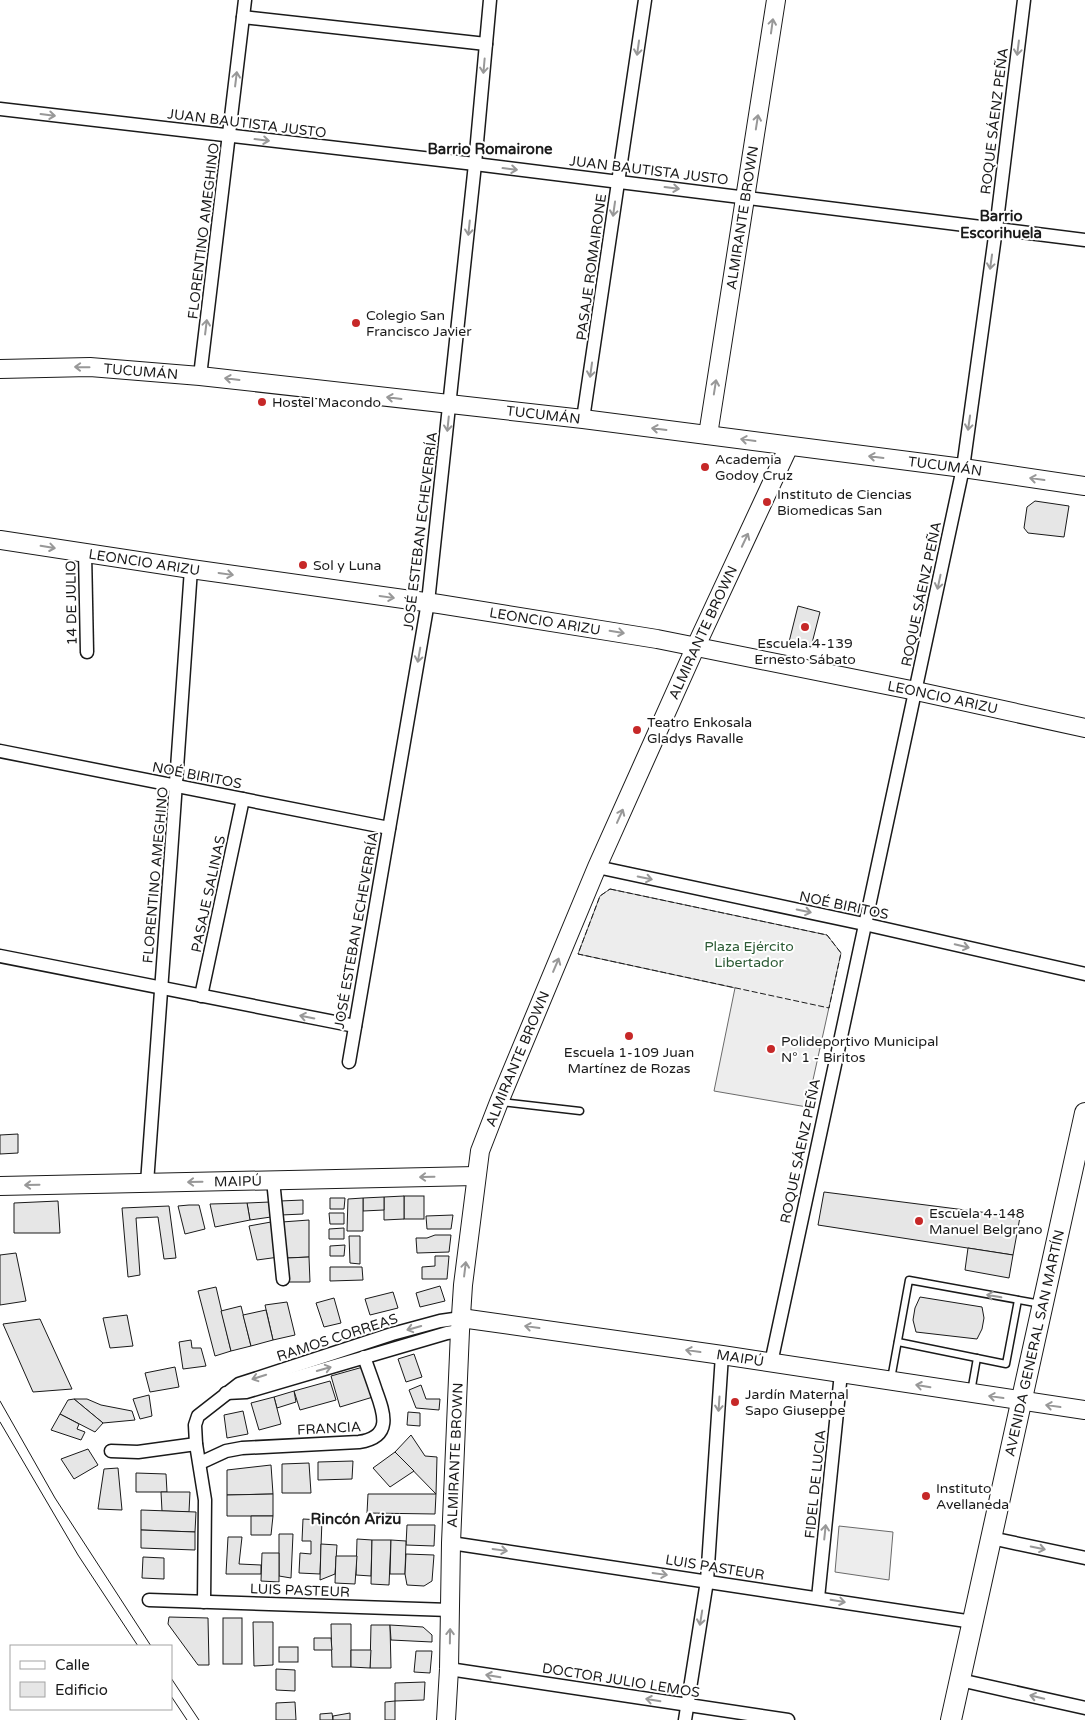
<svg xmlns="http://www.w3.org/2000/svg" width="1085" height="1720" viewBox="0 0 1085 1720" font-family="'Varela Round',sans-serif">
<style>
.built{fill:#ededed;stroke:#6a6a6a}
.building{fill:#e6e6e6;stroke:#1a1a1a}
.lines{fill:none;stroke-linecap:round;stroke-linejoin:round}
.lane-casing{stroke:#1a1a1a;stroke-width:9}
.street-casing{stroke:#1a1a1a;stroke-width:15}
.secondary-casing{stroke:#1a1a1a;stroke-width:20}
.primary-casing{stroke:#1a1a1a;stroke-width:22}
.lane{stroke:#fff;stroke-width:6}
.street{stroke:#fff;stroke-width:12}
.secondary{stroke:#fff;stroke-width:18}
.primary{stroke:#fff;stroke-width:20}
.tram{stroke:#1a1a1a;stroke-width:1}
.fence{stroke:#1a1a1a;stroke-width:1;stroke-dasharray:6 2.5;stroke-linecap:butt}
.oneway{stroke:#989898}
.poi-dot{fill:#c62828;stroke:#fff;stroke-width:2}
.labels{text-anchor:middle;stroke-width:4;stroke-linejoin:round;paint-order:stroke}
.street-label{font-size:14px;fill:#1a1a1a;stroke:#fff}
.poi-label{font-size:14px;fill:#1a1a1a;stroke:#fff;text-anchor:start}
.park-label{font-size:14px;fill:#2b5a34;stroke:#fff}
.neighbourhood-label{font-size:15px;font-weight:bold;fill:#1a1a1a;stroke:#fff}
</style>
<rect width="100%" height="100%" fill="#fff"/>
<g class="built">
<polygon points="610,889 827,935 841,953 807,1107 714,1091 735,988 578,954 600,896"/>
<polygon points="839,1526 893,1532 889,1580 835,1572"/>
</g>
<g class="building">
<polygon points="1035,501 1069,506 1064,537 1028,533 1024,528 1027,507"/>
<polygon points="798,606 820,612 811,647 789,642"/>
<polygon points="18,1134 18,1153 0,1154 0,1135"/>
<polygon points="824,1192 1020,1217 1013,1255 818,1225"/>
<rect x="404" y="1196" width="20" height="23"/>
<polygon points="404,1196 404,1219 384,1220 384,1197"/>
<polygon points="384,1197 384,1210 363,1211 363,1198"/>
<polygon points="330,1198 345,1198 344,1209 330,1209"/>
<polygon points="363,1198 363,1231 347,1231 348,1199"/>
<polygon points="303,1200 303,1214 281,1215 280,1201"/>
<polygon points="58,1201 60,1233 14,1233 14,1203"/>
<polygon points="270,1202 271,1217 250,1220 247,1203"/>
<polygon points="247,1203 250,1220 215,1227 210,1204"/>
<polygon points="189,1205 199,1205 205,1229 185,1234 178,1206"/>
<polygon points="169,1206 176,1258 164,1259 158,1217 136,1218 140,1275 128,1277 122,1208"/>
<polygon points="329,1213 344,1213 344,1224 330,1224"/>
<polygon points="453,1215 451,1229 427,1229 426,1216"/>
<polygon points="309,1220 309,1257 287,1258 282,1222"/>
<polygon points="271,1222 279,1257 257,1260 249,1226"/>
<polygon points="344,1228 344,1239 329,1239 329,1229"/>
<polygon points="435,1235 451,1235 449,1252 417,1253 416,1238 427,1238"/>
<polygon points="349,1236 360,1236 360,1264 350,1263"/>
<polygon points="345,1245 344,1256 330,1256 330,1246"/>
<polygon points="968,1248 1013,1255 1009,1278 965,1270"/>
<polygon points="16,1253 26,1301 0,1305 0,1255"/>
<polygon points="435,1256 449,1256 447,1279 422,1279 422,1267 435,1266"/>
<polygon points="309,1257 310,1282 289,1282 287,1258"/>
<polygon points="330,1267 362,1267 363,1280 330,1281"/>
<polygon points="440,1286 445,1301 420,1307 416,1293"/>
<polygon points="216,1287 231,1351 215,1356 198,1291"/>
<polygon points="393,1292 398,1308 370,1315 365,1299"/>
<polygon points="920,1297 982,1307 984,1318 982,1329 977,1339 916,1332 913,1320 915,1308"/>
<polygon points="334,1298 341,1323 324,1327 316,1303"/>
<polygon points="287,1302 295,1335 273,1340 265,1305"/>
<polygon points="241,1306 251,1346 231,1351 221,1311"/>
<polygon points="266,1310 273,1340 251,1346 243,1315"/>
<polygon points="127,1315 133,1346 110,1348 103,1318"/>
<polygon points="40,1319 72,1389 33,1392 3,1324"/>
<polygon points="191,1340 192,1348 201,1348 206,1366 183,1369 179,1342"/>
<polygon points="414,1354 422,1377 406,1382 398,1359"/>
<polygon points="175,1367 179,1387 150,1392 145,1373"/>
<polygon points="363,1367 373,1397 340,1407 331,1376"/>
<polygon points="330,1381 336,1400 300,1410 294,1391"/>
<polygon points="421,1385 426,1399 440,1399 439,1410 416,1408 409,1390"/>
<polygon points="294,1391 296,1402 277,1408 274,1397"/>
<polygon points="149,1395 152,1416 140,1419 133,1399"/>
<polygon points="274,1397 281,1424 259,1430 251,1403"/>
<polygon points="74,1399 87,1399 101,1405 132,1411 135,1420 103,1423"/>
<polygon points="74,1399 103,1423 95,1432 60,1414 68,1400"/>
<polygon points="243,1411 248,1434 227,1438 224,1415"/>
<polygon points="408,1412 420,1413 420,1426 407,1425"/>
<polygon points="60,1414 79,1424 77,1429 85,1432 81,1440 51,1430"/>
<polygon points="411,1435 425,1456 437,1457 436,1494 395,1452"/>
<polygon points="88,1449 98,1465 74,1479 61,1459"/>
<polygon points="395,1452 414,1471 390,1487 373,1468"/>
<polygon points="353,1461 352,1479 318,1480 318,1462"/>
<polygon points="309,1463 311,1493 282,1493 282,1464"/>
<polygon points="271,1465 273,1494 227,1495 227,1470"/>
<polygon points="118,1468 122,1510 98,1509 104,1469"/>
<polygon points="136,1473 166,1474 167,1492 136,1492"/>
<polygon points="161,1492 190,1492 189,1512 162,1511"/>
<polygon points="273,1494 273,1516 227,1516 227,1495"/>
<polygon points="368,1494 436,1494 435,1514 367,1513"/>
<polygon points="141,1510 196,1512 195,1532 141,1530"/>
<polygon points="251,1516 273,1516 271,1535 251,1535"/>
<polygon points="303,1519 322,1520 320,1574 299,1573 300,1553 311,1554 311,1541 302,1541"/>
<polygon points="407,1525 435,1525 434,1546 406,1545"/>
<polygon points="141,1530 195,1532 195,1550 141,1548"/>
<polygon points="279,1534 293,1534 291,1578 279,1576"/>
<polygon points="228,1537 242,1537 239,1564 261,1565 261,1574 226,1574"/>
<polygon points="357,1539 372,1540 371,1576 356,1575"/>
<polygon points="372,1540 391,1540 389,1585 371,1584"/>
<polygon points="391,1540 406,1541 405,1574 390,1574"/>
<polygon points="321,1544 337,1545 335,1574 320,1580"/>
<polygon points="262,1553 279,1553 279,1582 261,1581"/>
<polygon points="406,1554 434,1555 432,1581 424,1586 407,1585 405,1574"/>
<polygon points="336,1556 357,1556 355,1584 335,1583"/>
<polygon points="143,1557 164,1558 164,1579 142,1578"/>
<polygon points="169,1617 208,1618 209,1665 198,1665 168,1624"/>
<rect x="223" y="1618" width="19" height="46"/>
<polygon points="253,1622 273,1622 273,1665 254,1666"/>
<polygon points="331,1624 351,1624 351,1667 332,1667"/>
<polygon points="371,1625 390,1625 391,1668 370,1668"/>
<polygon points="390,1625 423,1627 432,1635 432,1642 391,1640"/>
<polygon points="314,1638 331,1638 332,1650 314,1650"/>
<rect x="279" y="1647" width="19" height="15"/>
<polygon points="351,1650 371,1650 370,1668 351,1667"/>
<polygon points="416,1651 432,1651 430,1673 414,1672"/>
<polygon points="276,1669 295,1670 295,1691 276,1690"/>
<polygon points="425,1682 424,1700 395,1701 395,1683"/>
<polygon points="395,1701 395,1720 385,1720 385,1702"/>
<polygon points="295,1702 296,1720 276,1720 276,1703"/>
<polygon points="332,1713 333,1720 320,1720 320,1714"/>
<polygon points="350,1713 350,1720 333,1720 333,1716"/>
</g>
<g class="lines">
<g class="lane-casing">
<g id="lane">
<polyline points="501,1102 580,1111"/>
<polyline points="898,1342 1006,1364 1018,1300"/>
<polyline points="891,1379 909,1280 1041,1304"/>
<polyline points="971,1392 977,1358"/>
</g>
</g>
<g class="street-casing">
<g id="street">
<polyline points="243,17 486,44"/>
<polyline points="0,109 475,164 1085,240"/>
<polyline points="200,376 245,0"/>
<polyline points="583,419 645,0"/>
<polyline points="85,552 87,652"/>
<polyline points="0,751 389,828"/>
<polyline points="597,867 864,924 1085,974"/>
<polyline points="0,956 355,1026"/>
<polyline points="201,996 243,799"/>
<polyline points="349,1062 428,602 475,164 490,0"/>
<polyline points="273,1180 283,1279"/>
<path d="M147,1183C161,978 178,774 191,569"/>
<polyline points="771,1363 963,468 996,229 1024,0"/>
<polyline points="226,1393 246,1392 447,1333 460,1331"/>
<polyline points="111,1451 138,1452 196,1444"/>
<path d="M200,1463L226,1451L242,1448L359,1442C393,1437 384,1413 376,1391C372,1379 368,1368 364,1357"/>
<polyline points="991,1538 1085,1558"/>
<polyline points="451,1543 973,1622"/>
<polyline points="818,1598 841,1373"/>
<polyline points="149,1600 450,1610"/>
<polyline points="204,1602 205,1500 196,1444 195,1425 198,1416 239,1384 392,1334 440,1321 461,1318"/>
<polyline points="449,1669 788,1720"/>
<polyline points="960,1680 1085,1708"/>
<polyline points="685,1720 707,1581 722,1355"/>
</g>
</g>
<g class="secondary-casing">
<g id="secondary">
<path id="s1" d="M0,369L90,367L200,376L583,419L963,468L1085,486"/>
<path id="s2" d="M708,435L776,0"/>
<path id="s3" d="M0,540L191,569L439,604L657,639L916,691L1085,728"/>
<path id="s4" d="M0,1186L476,1176"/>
<path id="s5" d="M461,1318L722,1355L1085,1410"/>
<path id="s6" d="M446,1720L449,1669L451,1543L460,1331L463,1285L480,1151L499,1102L597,867L696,646L789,446"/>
</g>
</g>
<g class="primary-casing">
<g id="primary">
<path id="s7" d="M951,1720L1085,1113"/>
</g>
</g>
<use href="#lane" class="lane"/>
<use href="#street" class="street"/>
<use href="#secondary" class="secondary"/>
<use href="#primary" class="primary"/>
<g class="tram">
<polyline points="0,1401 55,1498 151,1646"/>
<polyline points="0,1422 78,1555 138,1646"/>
<polyline points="171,1678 199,1720"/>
<polyline points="171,1696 187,1720"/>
</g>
<polygon class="fence" points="610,889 827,935 841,953 829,1008 578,954 600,896"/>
</g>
<defs><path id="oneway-shaft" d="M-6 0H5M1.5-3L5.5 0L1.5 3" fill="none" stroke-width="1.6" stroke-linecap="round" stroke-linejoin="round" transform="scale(1.25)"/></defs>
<g class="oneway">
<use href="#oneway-shaft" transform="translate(772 26) rotate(-82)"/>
<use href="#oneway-shaft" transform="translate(638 48) rotate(98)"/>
<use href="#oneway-shaft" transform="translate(1018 48) rotate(97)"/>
<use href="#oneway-shaft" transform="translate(484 66) rotate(95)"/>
<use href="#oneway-shaft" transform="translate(236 79) rotate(-83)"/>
<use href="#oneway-shaft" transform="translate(48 115) rotate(7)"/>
<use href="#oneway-shaft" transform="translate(757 122) rotate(-81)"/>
<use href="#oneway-shaft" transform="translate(262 140) rotate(7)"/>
<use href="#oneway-shaft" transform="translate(510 169) rotate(7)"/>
<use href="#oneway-shaft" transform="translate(672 188) rotate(7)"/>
<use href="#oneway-shaft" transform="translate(614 209) rotate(98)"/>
<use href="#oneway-shaft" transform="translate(469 228) rotate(96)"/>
<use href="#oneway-shaft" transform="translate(991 262) rotate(98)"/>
<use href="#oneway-shaft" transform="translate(206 327) rotate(-83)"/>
<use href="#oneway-shaft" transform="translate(82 367) rotate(-179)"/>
<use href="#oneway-shaft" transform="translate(591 370) rotate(98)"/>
<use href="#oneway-shaft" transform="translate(232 379) rotate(-173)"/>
<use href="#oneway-shaft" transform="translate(715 387) rotate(-81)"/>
<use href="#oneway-shaft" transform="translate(394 398) rotate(-173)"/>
<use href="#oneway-shaft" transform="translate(969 423) rotate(98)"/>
<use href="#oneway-shaft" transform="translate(448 424) rotate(96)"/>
<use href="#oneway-shaft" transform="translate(659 429) rotate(-173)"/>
<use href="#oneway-shaft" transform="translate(748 440) rotate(-172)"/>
<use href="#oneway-shaft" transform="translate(876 457) rotate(-173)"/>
<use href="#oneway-shaft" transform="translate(1037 479) rotate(-172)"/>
<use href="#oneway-shaft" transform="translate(745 540) rotate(-65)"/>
<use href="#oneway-shaft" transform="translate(48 547) rotate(9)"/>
<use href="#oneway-shaft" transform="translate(226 574) rotate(8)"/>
<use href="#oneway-shaft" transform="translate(939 582) rotate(102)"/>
<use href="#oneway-shaft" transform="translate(387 597) rotate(8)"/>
<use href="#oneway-shaft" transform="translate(617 632) rotate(9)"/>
<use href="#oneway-shaft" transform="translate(419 655) rotate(100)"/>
<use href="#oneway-shaft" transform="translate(620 816) rotate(-66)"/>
<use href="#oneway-shaft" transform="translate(645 878) rotate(12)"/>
<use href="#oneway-shaft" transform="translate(804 911) rotate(12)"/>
<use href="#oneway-shaft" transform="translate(962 946) rotate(13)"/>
<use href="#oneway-shaft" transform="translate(556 965) rotate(-67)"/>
<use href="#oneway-shaft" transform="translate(307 1017) rotate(-169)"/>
<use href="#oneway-shaft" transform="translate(427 1177) rotate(179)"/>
<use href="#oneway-shaft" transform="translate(195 1182) rotate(179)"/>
<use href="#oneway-shaft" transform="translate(32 1185) rotate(179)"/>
<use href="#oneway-shaft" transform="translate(465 1269) rotate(-83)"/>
<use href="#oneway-shaft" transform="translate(994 1296) rotate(-170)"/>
<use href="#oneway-shaft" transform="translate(532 1327) rotate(-172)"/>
<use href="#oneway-shaft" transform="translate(414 1328) rotate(164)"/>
<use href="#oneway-shaft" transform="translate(693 1351) rotate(-172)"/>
<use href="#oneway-shaft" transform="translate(324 1369) rotate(-16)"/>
<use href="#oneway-shaft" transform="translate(259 1377) rotate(162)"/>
<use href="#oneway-shaft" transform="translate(923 1386) rotate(-171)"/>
<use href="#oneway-shaft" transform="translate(996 1397) rotate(-172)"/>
<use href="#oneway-shaft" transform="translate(719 1404) rotate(94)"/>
<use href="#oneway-shaft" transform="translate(1053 1406) rotate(-172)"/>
<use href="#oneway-shaft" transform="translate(825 1532) rotate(-84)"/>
<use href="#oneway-shaft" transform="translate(1038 1548) rotate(12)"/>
<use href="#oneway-shaft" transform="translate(500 1550) rotate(8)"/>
<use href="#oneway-shaft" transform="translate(660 1574) rotate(8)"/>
<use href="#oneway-shaft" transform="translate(838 1601) rotate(9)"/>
<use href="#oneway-shaft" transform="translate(701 1618) rotate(99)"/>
<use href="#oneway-shaft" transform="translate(450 1636) rotate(-89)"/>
<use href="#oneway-shaft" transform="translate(493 1676) rotate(-171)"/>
<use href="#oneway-shaft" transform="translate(1037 1697) rotate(-167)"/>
<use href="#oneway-shaft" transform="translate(653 1700) rotate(-171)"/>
</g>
<g class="poi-dot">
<circle cx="356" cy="323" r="5"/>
<circle cx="262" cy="402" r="5"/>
<circle cx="705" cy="467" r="5"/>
<circle cx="767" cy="502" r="5"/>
<circle cx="303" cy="565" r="5"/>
<circle cx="805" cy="627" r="5"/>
<circle cx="637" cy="730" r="5"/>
<circle cx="629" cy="1036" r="5"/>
<circle cx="771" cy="1049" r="5"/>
<circle cx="919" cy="1221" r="5"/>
<circle cx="735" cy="1402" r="5"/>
<circle cx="926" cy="1496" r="5"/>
</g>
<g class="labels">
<g class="street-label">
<text transform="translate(994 121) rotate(-83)" y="5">ROQUE SÁENZ PEÑA</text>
<text transform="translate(247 123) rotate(7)" y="5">JUAN BAUTISTA JUSTO</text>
<text transform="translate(649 170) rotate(7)" y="5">JUAN BAUTISTA JUSTO</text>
<text dy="5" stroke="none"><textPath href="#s2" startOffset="220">ALMIRANTE BROWN</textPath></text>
<text transform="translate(203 231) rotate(-83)" y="5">FLORENTINO AMEGHINO</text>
<text transform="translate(591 267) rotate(-82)" y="5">PASAJE ROMAIRONE</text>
<text dy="5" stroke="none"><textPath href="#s1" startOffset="141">TUCUMÁN</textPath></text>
<text dy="5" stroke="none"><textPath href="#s1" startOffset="546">TUCUMÁN</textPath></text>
<text dy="5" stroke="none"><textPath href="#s1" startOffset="951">TUCUMÁN</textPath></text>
<text transform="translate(420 531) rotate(-83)" y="5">JOSÉ ESTEBAN ECHEVERRÍA</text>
<text dy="5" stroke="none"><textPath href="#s3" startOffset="146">LEONCIO ARIZU</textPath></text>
<text transform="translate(921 594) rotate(-78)" y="5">ROQUE SÁENZ PEÑA</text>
<text transform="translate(71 603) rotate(-91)" y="5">14 DE JULIO</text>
<text dy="5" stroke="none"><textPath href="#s3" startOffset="551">LEONCIO ARIZU</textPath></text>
<text dy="5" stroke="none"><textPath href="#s6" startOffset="1135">ALMIRANTE BROWN</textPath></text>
<text dy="5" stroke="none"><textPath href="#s3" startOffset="956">LEONCIO ARIZU</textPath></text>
<text transform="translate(197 775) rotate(11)" y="5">NOÉ BIRITOS</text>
<text transform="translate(155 875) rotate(-85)" y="5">FLORENTINO AMEGHINO</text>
<text transform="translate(208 894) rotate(-78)" y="5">PASAJE SALINAS</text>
<text transform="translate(844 905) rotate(12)" y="5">NOÉ BIRITOS</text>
<text transform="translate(356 930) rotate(-80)" y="5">JOSÉ ESTEBAN ECHEVERRÍA</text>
<text dy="5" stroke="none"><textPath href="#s6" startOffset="670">ALMIRANTE BROWN</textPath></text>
<text transform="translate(800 1151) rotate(-78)" y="5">ROQUE SÁENZ PEÑA</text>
<text dy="5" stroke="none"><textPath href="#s4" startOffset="238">MAIPÚ</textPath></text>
<text transform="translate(337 1337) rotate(-18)" y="5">RAMOS CORREAS</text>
<text dy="5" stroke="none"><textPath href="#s7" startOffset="386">AVENIDA GENERAL SAN MARTÍN</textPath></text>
<text dy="5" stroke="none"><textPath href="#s5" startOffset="282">MAIPÚ</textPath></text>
<text transform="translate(329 1428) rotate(-3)" y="5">FRANCIA</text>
<text dy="5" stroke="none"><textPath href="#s6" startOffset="265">ALMIRANTE BROWN</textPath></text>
<text transform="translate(815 1484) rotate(-84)" y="5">FIDEL DE LUCIA</text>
<text transform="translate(715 1567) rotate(9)" y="5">LUIS PASTEUR</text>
<text transform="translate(300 1590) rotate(2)" y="5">LUIS PASTEUR</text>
<text transform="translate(621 1680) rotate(9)" y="5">DOCTOR JULIO LEMOS</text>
</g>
<g class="poi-label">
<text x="366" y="320">Colegio San<tspan x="366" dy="16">Francisco Javier</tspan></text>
<text x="272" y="407">Hostel Macondo</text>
<text x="715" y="464">Academia<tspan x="715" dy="16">Godoy Cruz</tspan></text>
<text x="777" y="499">Instituto de Ciencias<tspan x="777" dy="16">Biomedicas San</tspan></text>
<text x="313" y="570">Sol y Luna</text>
<text x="805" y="648" text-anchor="middle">Escuela 4-139<tspan x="805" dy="16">Ernesto Sábato</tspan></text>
<text x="647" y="727">Teatro Enkosala<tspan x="647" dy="16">Gladys Ravalle</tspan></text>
<text x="781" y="1046">Polideportivo Municipal<tspan x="781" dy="16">N° 1 - Biritos</tspan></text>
<text x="629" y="1057" text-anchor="middle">Escuela 1-109 Juan<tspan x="629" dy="16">Martínez de Rozas</tspan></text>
<text x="929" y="1218">Escuela 4-148<tspan x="929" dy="16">Manuel Belgrano</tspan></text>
<text x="745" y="1399">Jardín Maternal<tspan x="745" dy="16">Sapo Giuseppe</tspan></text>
<text x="936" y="1493">Instituto<tspan x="936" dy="16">Avellaneda</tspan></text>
</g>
<g class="park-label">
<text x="749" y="951">Plaza Ejército<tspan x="749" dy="16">Libertador</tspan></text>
</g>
<g class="neighbourhood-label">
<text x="490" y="154">Barrio Romairone</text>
<text x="1001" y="221">Barrio<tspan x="1001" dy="17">Escorihuela</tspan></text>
<text x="356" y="1524">Rincón Arizu</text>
</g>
</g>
<rect x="10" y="1645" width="162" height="65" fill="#ffffff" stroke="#a3a3a3"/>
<rect x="20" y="1661" width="25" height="8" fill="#ffffff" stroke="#a3a3a3"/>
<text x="55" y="1670" font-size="15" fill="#1a1a1a">Calle</text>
<rect x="20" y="1682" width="25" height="15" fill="#e6e6e6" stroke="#a3a3a3"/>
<text x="55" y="1695" font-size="15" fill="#1a1a1a">Edificio</text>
</svg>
